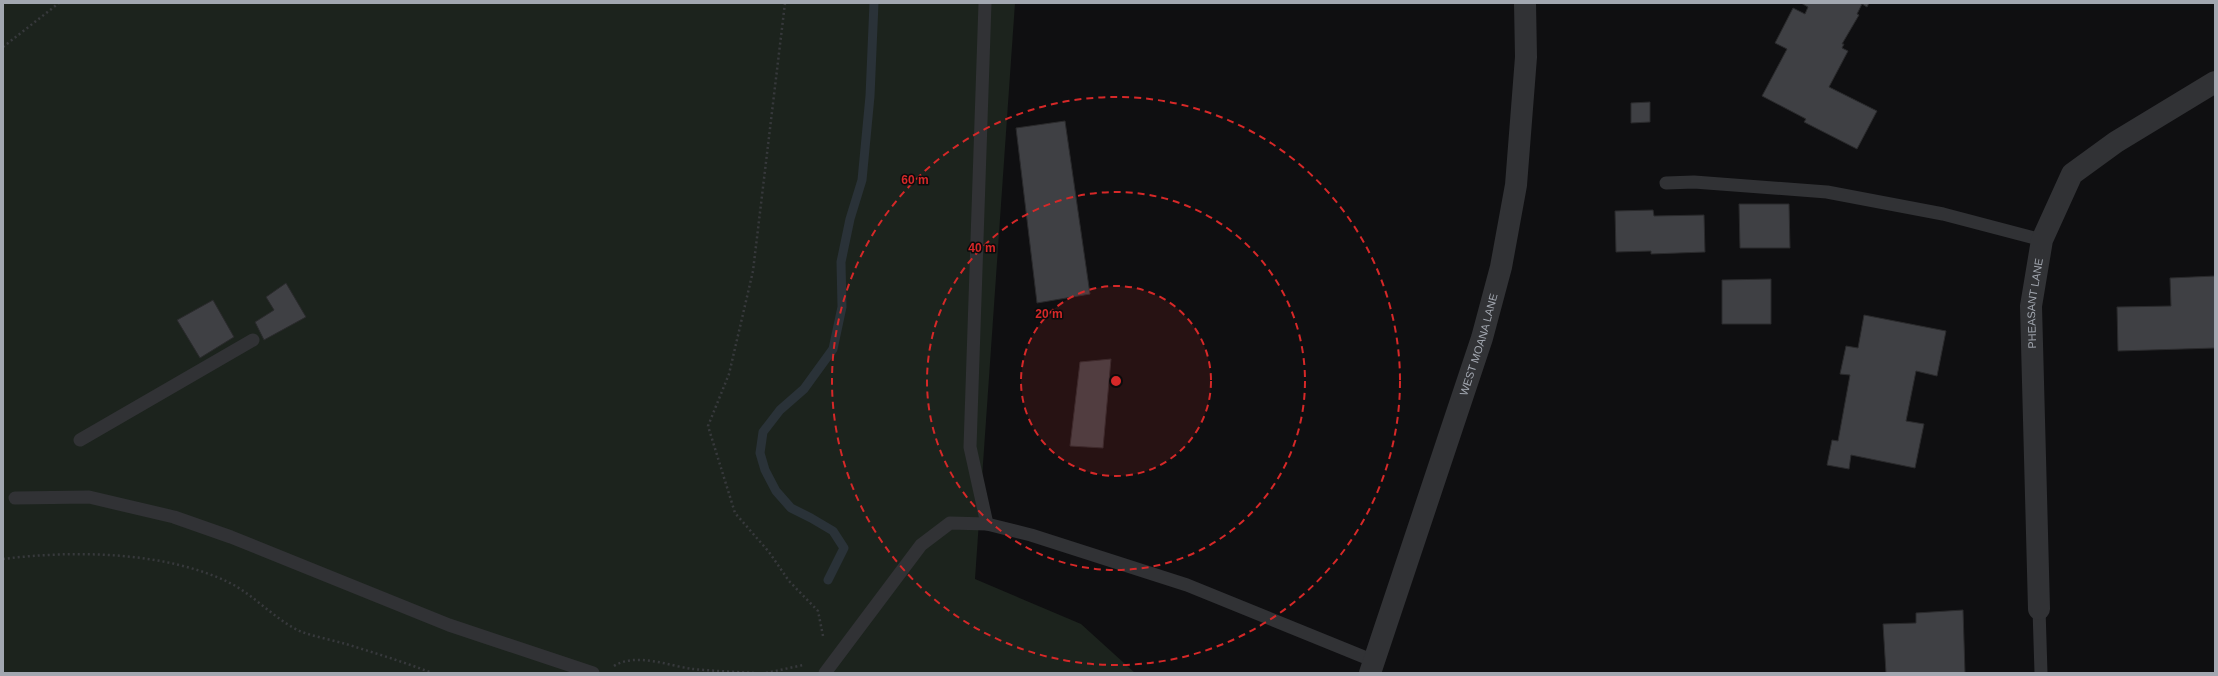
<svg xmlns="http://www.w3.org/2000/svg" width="2218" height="676" viewBox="0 0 2218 676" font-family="Helvetica,sans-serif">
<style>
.green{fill:#1c231d}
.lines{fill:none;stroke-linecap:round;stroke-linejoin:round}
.stream{stroke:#2a3238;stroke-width:9}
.building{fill:#3f4044;stroke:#2a2a2c}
.path{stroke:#37393c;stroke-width:2.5;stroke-dasharray:2 3;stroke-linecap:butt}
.service{stroke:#313235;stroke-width:13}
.minor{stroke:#313235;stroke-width:22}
.tertiary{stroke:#313235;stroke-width:22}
.ring{fill:none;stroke:#d62828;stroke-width:2;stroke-dasharray:7 5}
.labels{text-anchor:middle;stroke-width:3;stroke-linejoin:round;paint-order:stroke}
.street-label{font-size:11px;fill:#a2a7b0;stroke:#0b0b0c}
.centre{fill:#d62828;stroke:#0b0b0c;stroke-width:2}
.ring-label{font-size:12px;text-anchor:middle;font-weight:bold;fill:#d62828;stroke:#0b0b0c;stroke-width:3;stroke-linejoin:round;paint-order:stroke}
</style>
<rect width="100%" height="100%" fill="#0f0f11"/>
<polygon class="green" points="3,3 1015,3 975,579 1081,624 1135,673 3,673"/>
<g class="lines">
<polyline class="stream" points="828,580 844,548 833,531 811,518 791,508 776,491 765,470 760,453 763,432 780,410 804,389 833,349 842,307 841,262 850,219 862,180 870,96 874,3"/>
</g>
<g class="building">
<polygon points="1801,3 1869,3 1867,7 1862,4 1857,14 1859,15 1842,44 1844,44 1842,48 1848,51 1829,87 1877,111 1857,149 1804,122 1806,119 1762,96 1787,49 1775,43 1793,8 1805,14 1808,7"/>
<polygon points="1650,102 1650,122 1631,123 1631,103"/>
<polygon points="1065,121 1090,294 1037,303 1016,128"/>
<polygon points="1739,204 1789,204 1790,248 1740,248"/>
<polygon points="1653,210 1654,216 1704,215 1705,252 1651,254 1651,251 1616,252 1615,211"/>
<polygon points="2215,276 2215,348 2118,351 2117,307 2171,306 2170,278"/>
<polygon points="1771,279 1771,324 1722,324 1722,280"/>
<polygon points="286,283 306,317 264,340 255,322 274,310 266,297"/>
<polygon points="213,300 234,337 200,358 177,320"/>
<polygon points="1864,315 1946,331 1937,376 1916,371 1906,421 1924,424 1915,468 1851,455 1849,469 1827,465 1832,440 1838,441 1850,375 1840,374 1846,346 1858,348"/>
<polygon points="1111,359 1103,448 1070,446 1080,362"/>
<polygon points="1963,610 1965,673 1886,673 1883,624 1916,623 1916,613"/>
</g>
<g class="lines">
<g class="path">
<polyline points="785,3 753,271 729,374 708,426 735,513 769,552 789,581 818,611 823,636"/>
<polyline points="3,47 59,3"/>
<path d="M3,559C74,550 167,551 232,584C256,597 278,622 302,632C316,637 332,640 346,644C375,653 404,662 432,673"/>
<path d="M614,666C636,652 669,666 693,669C714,671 735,672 755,673"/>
<polyline points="766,673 803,665"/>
</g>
<g class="service">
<polyline points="985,3 970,447 987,524"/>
<polyline points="1666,183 1694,182 1827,192 1943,214 2042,240"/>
<polyline points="80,440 253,340"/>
<polyline points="15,498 89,497 174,517 231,537 449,625 593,673"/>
<polyline points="2039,609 2041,673"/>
<polyline points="825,673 921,545 950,523 987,524 1031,535 1187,585 1374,661"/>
</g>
<path class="minor" id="s1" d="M2039,609L2031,306L2042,240L2072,174L2116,142L2215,82"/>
<path class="tertiary" id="s2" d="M1370,673L1482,338L1501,267L1516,185L1526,57L1525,3"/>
</g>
<circle cx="1116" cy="381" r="95" fill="#d62828" fill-opacity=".12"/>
<g class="ring">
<circle cx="1116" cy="381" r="95"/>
<circle cx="1116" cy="381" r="189"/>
<circle cx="1116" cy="381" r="284"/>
</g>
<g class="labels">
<g class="street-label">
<text dy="4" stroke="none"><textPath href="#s1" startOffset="306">PHEASANT LANE</textPath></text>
<text dy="4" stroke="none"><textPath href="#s2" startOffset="346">WEST MOANA LANE</textPath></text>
</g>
</g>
<circle cx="1116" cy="381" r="6" class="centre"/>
<g class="ring-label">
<text x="915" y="184">60 m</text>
<text x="982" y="252">40 m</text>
<text x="1049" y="318">20 m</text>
</g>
<rect width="2218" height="676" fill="none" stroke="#a2a7b0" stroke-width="8"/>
</svg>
